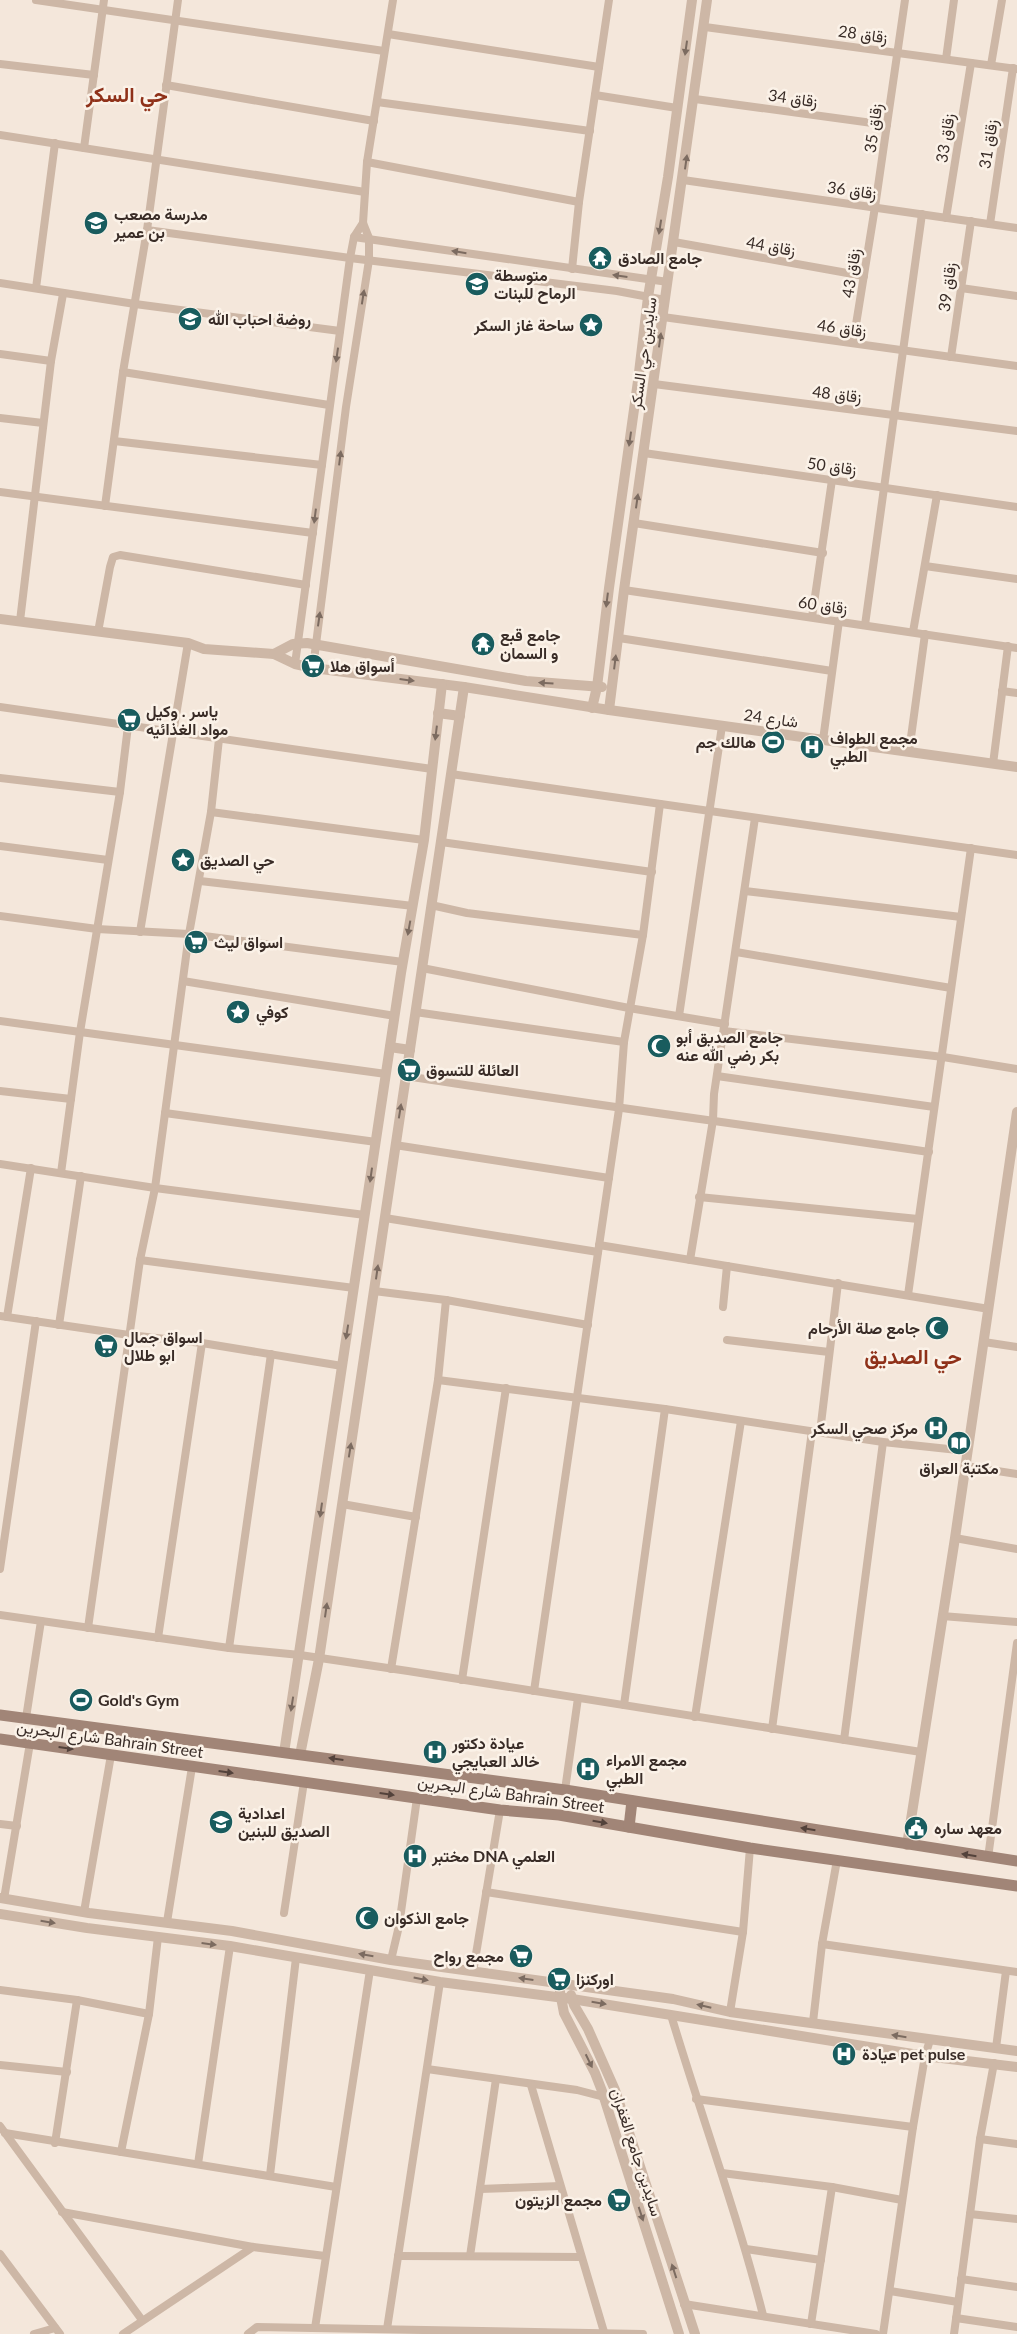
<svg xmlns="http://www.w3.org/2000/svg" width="1017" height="2334" viewBox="0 0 1017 2334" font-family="Lato,Vazirmatn,sans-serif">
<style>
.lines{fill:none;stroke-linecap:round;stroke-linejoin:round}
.minor{stroke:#cdb7a6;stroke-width:8}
.tertiary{stroke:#cdb7a6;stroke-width:10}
.secondary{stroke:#a18577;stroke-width:11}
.oneway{fill:#7c6b60}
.oneway2{fill:#53423b}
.labels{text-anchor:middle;stroke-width:5;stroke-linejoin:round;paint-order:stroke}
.street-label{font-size:16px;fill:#392c27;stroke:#fbf2e8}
.poi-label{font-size:16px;font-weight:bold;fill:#392c27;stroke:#fbf2e8;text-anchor:start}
.district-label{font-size:21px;font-weight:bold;fill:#8f3119;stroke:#fbf2e8}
</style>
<rect width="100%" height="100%" fill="#f4e7db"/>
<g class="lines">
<g class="minor">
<polyline points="36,0 384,51"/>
<polyline points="705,27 1017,69"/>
<polyline points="388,34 599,67"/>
<polyline points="946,59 954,0"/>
<polyline points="0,64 94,75"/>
<polyline points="991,65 1002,0"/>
<polyline points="166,85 374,121"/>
<polyline points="595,95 677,108"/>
<polyline points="695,99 887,125"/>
<polyline points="377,102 590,131"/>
<polyline points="0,135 365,192"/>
<polyline points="84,148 104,0"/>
<polyline points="367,162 579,202"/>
<polyline points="683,180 1017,228"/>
<polyline points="946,218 971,63"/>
<polyline points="990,224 1013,68"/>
<polyline points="147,230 350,258 617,291 665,300"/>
<polyline points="354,237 668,282"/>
<polyline points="674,242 864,276"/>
<polyline points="572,269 579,202 609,0"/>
<polyline points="0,283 135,304 340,331"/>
<polyline points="36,288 55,143"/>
<polyline points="961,288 1017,296"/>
<polyline points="663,317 1017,366"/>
<polyline points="853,343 875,207 905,0"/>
<polyline points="0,354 51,361"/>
<polyline points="951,357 971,221"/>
<polyline points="123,372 329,405"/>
<polyline points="654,384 1017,431"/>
<polyline points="0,418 43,423"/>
<polyline points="114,441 322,465"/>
<polyline points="644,453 1017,507"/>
<polyline points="0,492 313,533"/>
<polyline points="105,506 123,372 147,230 178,0"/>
<polyline points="634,523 823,553"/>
<polyline points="925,566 1017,579"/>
<polyline points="624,590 1017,648"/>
<polyline points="812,617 832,480"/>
<polyline points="20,621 51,361 63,294"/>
<polyline points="865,625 922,214"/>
<polyline points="98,632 110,567 113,557 120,555 306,585"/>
<polyline points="913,632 937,495"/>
<polyline points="619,638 832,671"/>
<polyline points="295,664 350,258 354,237 363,223"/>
<polyline points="313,668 346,407 369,260 369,238 363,223 367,162 393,0"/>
<polyline points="1002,691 1017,693"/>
<polyline points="0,707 432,769"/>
<polyline points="823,740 839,621"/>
<polyline points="909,752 925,634"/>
<polyline points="993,764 1008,646"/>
<polyline points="451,774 1017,855"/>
<polyline points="0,778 120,792"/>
<polyline points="211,812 424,840"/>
<polyline points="441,842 652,872"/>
<polyline points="0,846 108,860"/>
<polyline points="200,881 413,906"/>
<polyline points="745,891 961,917"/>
<polyline points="431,905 467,913 643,935"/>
<polyline points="0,916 97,929 189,934 403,962"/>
<polyline points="140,932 188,643"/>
<polyline points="736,952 951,988"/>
<polyline points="422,968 629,1008 725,1024"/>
<polyline points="183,981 395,1016"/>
<polyline points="415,1012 624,1042"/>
<polyline points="679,1016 722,726"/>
<polyline points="0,1021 386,1074"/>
<polyline points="724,1031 943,1057 1017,1069"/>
<path d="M406,1076C580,1103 754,1126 929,1152"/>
<polyline points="717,1076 934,1107"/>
<polyline points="0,1091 71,1099"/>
<polyline points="165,1113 376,1142"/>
<polyline points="395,1145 609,1178"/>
<polyline points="0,1164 155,1188 365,1215"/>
<polyline points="61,1173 80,1032 120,792 128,726"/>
<polyline points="699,1197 918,1219"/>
<polyline points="385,1218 598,1252"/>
<polyline points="599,1245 989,1309"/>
<polyline points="140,1260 354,1288"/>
<polyline points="690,1260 713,1120 714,1094 755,818"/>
<polyline points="374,1291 446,1300 588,1325"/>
<polyline points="908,1295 971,848"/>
<polyline points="723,1307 727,1266"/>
<polyline points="0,1316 129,1335 202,1343 342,1366"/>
<polyline points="7,1317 31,1168"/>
<polyline points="59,1325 81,1176"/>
<polyline points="727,1340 829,1352"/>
<polyline points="984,1342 1017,1347"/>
<polyline points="438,1380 665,1409 883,1442 967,1451"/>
<polyline points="820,1432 838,1283"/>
<polyline points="965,1466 1017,1474"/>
<polyline points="342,1504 416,1517"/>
<polyline points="955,1538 1017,1549"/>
<polyline points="0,1569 36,1321"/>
<polyline points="0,1615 229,1648 300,1655 408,1671 921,1752"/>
<polyline points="942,1616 1017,1622"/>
<polyline points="88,1628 140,1260 155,1188 189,934 211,812 219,739"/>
<polyline points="158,1638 202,1343"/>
<polyline points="229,1648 271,1354"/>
<polyline points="391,1669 438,1380 446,1300"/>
<polyline points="462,1680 506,1388"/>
<polyline points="534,1691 619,1109 624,1042 643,935 660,804"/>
<polyline points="624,1705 665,1409"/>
<polyline points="695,1717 741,1421"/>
<polyline points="26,1718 41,1621"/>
<polyline points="772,1729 812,1431"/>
<polyline points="844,1740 883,1442"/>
<polyline points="565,1790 578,1698"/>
<polyline points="0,1824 17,1826"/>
<polyline points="988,1858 1017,1643"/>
<polyline points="486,1892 743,1932"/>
<polyline points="4,1899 30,1743"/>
<polyline points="84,1912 111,1755"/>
<polyline points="284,1913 304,1782"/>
<polyline points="167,1922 192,1767"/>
<polyline points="822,1944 1017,1972"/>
<polyline points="391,1960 399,1926 417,1798"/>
<polyline points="473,1972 500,1810"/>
<polyline points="0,1990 77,2000 149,2014"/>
<polyline points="730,2012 743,1932 750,1848"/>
<path d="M671,2015C701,2115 737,2213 763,2315"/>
<polyline points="813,2022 822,1944 837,1860"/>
<polyline points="996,2048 1006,1971"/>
<polyline points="0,2065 67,2072"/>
<polyline points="427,2069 577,2090 604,2097"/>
<polyline points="531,2085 604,2332"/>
<polyline points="696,2099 913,2127"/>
<polyline points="0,2126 142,2320"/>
<polyline points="5,2133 336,2187"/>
<polyline points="980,2139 1017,2144"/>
<polyline points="55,2143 77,2000"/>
<polyline points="121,2152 149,2014 158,1937"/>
<polyline points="198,2164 230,1946"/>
<polyline points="722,2173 832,2187 902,2200"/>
<polyline points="270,2175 296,1958"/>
<polyline points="480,2189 560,2186"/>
<polyline points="62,2212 253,2247 325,2256"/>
<polyline points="970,2214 1017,2219"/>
<polyline points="746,2249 821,2260"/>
<polyline points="0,2254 60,2334"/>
<polyline points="398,2256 580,2257"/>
<polyline points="470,2256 496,2079"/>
<polyline points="961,2279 1017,2287"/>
<polyline points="890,2291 958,2302"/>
<polyline points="684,2304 876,2334"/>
<polyline points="956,2318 1017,2327"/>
<polyline points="811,2324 832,2187"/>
<polyline points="315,2328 370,1970"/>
<polyline points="387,2329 440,1982"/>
<polyline points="34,2334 55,2328"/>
<polyline points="123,2334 253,2247"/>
<polyline points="248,2334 257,2327 643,2334"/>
<polyline points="883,2334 913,2127 925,2056 930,2040"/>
<polyline points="954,2334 980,2139 994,2063"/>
</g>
<g class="tertiary">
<polyline points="0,619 188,643 204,649 274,654 295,664 313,668 464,687 609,710 1017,767"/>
<polyline points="274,654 293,644 307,643 526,681 602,687"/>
<polyline points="592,708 597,687 609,588 638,381 648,297 668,177 692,0"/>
<polyline points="609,710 624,590 707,0"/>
<polyline points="438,713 460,716"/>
<polyline points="390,1047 410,1050"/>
<polyline points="284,1753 401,973 424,840 442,684"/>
<polyline points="300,1755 319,1659 464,687"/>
<polyline points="907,1845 955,1538 1017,1112"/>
<polyline points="0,1898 89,1913 232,1931 391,1960 673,1999 730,2012 1017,2051"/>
<polyline points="0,1914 87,1928 230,1946 440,1982 572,1999 925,2056 1017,2067"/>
<polyline points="560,1992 564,2013 595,2073 602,2091 679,2334"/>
<polyline points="571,1995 574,2005 588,2029 615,2090 695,2334"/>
</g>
<g class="secondary">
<polyline points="0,1715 565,1790 1017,1861"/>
<polyline points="0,1739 500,1810 559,1815 750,1848 1017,1886"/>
<polyline points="629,1827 632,1801"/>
</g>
</g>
<defs><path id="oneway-solid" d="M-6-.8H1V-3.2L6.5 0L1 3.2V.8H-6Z" transform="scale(1.25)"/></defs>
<g class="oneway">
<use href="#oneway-solid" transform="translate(686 48) rotate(98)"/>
<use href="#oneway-solid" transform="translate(686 162) rotate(-82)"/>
<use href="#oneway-solid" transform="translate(660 227) rotate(99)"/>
<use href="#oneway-solid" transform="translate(459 252) rotate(-171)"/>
<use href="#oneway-solid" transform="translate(620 276) rotate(-172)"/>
<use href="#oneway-solid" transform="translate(363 297) rotate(-81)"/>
<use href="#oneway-solid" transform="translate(660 340) rotate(-82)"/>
<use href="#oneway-solid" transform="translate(337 355) rotate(98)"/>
<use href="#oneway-solid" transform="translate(630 439) rotate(98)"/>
<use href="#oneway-solid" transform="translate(340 458) rotate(-83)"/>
<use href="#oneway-solid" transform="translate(637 501) rotate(-82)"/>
<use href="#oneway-solid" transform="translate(315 516) rotate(97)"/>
<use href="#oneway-solid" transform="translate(607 600) rotate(97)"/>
<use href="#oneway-solid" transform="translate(319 619) rotate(-82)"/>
<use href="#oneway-solid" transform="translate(615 662) rotate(-83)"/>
<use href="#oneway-solid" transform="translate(407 680) rotate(7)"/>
<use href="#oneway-solid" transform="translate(546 683) rotate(-176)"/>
<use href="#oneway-solid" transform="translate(436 733) rotate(97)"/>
<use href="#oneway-solid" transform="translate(409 928) rotate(100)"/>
<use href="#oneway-solid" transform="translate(400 1111) rotate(-81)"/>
<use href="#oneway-solid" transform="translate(371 1175) rotate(98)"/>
<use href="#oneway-solid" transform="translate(377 1272) rotate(-82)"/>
<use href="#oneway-solid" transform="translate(347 1332) rotate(99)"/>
<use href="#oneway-solid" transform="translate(350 1450) rotate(-81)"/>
<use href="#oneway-solid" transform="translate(321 1510) rotate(98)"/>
<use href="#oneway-solid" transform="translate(326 1610) rotate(-82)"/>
<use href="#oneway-solid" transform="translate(292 1704) rotate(99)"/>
<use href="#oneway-solid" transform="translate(48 1922) rotate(9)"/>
<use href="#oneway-solid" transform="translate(209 1944) rotate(7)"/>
<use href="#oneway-solid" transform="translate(366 1955) rotate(-170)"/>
<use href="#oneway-solid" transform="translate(421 1979) rotate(11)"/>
<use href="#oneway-solid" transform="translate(526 1979) rotate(-172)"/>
<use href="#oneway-solid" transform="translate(599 2003) rotate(9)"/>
<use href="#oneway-solid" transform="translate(704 2006) rotate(-167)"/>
<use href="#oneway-solid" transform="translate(899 2036) rotate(-171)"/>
<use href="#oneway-solid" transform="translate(589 2061) rotate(64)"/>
<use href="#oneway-solid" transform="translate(641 2214) rotate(72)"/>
<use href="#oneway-solid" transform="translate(674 2271) rotate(-108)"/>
</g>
<g class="oneway2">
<use href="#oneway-solid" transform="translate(66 1748) rotate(8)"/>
<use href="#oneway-solid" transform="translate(336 1759) rotate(-172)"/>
<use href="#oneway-solid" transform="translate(226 1772) rotate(8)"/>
<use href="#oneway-solid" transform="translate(387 1794) rotate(8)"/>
<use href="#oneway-solid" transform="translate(600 1822) rotate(10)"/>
<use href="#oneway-solid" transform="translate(808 1829) rotate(-171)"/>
<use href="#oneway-solid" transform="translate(969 1855) rotate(-171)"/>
</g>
<defs>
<g id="school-disc" transform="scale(1.25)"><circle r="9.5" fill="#195c5e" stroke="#fbf2e8"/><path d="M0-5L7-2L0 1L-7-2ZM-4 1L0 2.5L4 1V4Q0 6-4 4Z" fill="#fff"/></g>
<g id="temple-disc" transform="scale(1.25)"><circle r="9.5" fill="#195c5e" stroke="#fbf2e8"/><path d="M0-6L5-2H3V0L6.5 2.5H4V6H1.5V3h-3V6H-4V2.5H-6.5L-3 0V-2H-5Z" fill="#fff"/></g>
<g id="sight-disc" transform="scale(1.25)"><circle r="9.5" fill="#195c5e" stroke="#fbf2e8"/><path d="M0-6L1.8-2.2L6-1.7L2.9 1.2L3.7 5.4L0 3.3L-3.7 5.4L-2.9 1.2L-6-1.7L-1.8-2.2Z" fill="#fff"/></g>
<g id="supermarket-disc" transform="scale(1.25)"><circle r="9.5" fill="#195c5e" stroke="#fbf2e8"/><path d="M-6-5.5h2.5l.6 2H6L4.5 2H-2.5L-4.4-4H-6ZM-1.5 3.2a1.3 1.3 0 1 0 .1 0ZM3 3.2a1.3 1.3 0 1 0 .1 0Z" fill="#fff"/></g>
<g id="stadium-disc" transform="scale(1.25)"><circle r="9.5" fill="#195c5e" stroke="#fbf2e8"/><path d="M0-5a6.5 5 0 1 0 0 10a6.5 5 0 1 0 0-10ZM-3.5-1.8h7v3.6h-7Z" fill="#fff"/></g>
<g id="hospital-disc" transform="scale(1.25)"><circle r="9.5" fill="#195c5e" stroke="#fbf2e8"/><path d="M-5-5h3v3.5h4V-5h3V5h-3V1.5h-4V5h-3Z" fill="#fff"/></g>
<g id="mosque-disc" transform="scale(1.25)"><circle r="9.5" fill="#195c5e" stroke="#fbf2e8"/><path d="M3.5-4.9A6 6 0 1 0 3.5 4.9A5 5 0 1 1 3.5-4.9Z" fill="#fff"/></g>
<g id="library-disc" transform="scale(1.25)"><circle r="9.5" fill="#195c5e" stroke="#fbf2e8"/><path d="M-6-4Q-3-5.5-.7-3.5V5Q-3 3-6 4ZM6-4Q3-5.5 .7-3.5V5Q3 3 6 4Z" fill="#fff"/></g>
<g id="civic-disc" transform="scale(1.25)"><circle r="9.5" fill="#195c5e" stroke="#fbf2e8"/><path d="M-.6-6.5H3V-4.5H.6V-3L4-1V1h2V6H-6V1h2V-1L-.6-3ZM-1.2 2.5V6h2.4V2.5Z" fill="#fff"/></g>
</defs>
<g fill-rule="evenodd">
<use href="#school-disc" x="96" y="223"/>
<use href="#temple-disc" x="600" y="258"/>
<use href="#school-disc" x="477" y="284"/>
<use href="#school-disc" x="190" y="319"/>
<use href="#sight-disc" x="591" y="325"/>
<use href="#temple-disc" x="483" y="644"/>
<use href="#supermarket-disc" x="313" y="666"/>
<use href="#supermarket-disc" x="129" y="720"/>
<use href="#stadium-disc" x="773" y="742"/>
<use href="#hospital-disc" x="812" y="747"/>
<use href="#sight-disc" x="183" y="860"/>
<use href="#supermarket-disc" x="196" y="942"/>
<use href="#sight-disc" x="238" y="1012"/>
<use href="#mosque-disc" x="659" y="1046"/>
<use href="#supermarket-disc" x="409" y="1070"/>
<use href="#mosque-disc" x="937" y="1328"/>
<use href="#supermarket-disc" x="106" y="1346"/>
<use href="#hospital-disc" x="936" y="1428"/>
<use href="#library-disc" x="959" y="1443"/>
<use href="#stadium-disc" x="81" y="1700"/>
<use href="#hospital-disc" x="435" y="1752"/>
<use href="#hospital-disc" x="588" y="1769"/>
<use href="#school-disc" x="221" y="1822"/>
<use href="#civic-disc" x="916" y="1828"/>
<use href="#hospital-disc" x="415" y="1856"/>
<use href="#mosque-disc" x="367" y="1918"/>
<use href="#supermarket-disc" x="521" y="1956"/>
<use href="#supermarket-disc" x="559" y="1979"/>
<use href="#hospital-disc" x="844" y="2054"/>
<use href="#supermarket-disc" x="619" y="2200"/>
</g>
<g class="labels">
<g class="street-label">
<text transform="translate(863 34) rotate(8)" y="6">زقاق 28</text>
<text transform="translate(793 98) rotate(8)" y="6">زقاق 34</text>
<text transform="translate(873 128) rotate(-82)" y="6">زقاق 35</text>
<text transform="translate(945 138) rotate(-81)" y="6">زقاق 33</text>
<text transform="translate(988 144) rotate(-81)" y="6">زقاق 31</text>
<text transform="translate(852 190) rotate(8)" y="6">زقاق 36</text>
<text transform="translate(771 246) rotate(10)" y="6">زقاق 44</text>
<text transform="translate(851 273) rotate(-81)" y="6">زقاق 43</text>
<text transform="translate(947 287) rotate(-82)" y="6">زقاق 39</text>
<text transform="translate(842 328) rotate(8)" y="6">زقاق 46</text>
<text transform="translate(643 353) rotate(-82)" y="6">سايدين حي السكر</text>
<text transform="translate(837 394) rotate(7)" y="6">زقاق 48</text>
<text transform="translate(832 466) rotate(8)" y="6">زقاق 50</text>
<text transform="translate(823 605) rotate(8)" y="6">زقاق 60</text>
<text transform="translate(771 718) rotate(8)" y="6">شارع 24</text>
<text transform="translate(110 1739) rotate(8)" y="6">شارع البحرين Bahrain Street</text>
<text transform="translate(511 1794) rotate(8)" y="6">شارع البحرين Bahrain Street</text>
<text transform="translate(637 2152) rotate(72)" y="6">سايدين جامع الغفران</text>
</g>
<g class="poi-label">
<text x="114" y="220">مدرسة مصعب<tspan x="114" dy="18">بن عمير</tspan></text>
<text x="618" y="264">جامع الصادق</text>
<text x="494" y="281">متوسطة<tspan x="494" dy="18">الرماح للبنات</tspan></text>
<text x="208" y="325">روضة احباب الله</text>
<text x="574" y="331" text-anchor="end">ساحة غاز السكر</text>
<text x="500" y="641">جامع قبع<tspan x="500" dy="18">و السمان</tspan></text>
<text x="330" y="672">أسواق هلا</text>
<text x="146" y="717">ياسر . وكيل<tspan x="146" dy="18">مواد الغذائيه</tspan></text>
<text x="830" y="744">مجمع الطواف<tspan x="830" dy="18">الطبي</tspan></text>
<text x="756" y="748" text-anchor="end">هالك جم</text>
<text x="200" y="866">حي الصديق</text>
<text x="214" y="948">اسواق ليث</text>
<text x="256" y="1018">كوفي</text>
<text x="676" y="1043">جامع الصديق أبو<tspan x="676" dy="18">بكر رضي الله عنه</tspan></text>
<text x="426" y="1076">العائلة للتسوق</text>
<text x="920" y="1334" text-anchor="end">جامع صلة الأرحام</text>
<text x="124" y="1343">اسواق جمال<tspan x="124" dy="18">ابو طلال</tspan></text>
<text x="918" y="1434" text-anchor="end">مركز صحي السكر</text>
<text x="959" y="1474" text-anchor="middle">مكتبة العراق</text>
<text x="98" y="1706">Gold's Gym</text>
<text x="452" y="1749">عيادة دكتور<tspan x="452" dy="18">خالد العبايجي</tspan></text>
<text x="606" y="1766">مجمع الامراء<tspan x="606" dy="18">الطبي</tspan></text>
<text x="238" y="1819">اعدادية<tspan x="238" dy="18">الصديق للبنين</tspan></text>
<text x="934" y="1834">معهد ساره</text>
<text x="432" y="1862">مختبر DNA العلمي</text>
<text x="384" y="1924">جامع الذكوان</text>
<text x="504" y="1962" text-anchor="end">مجمع رواح</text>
<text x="576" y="1985">اوركنزا</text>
<text x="862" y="2060">عيادة pet pulse</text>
<text x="602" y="2206" text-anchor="end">مجمع الزيتون</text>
</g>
<g class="district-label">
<text x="127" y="102">حي السكر</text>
<text x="913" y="1364">حي الصديق</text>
</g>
</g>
</svg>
